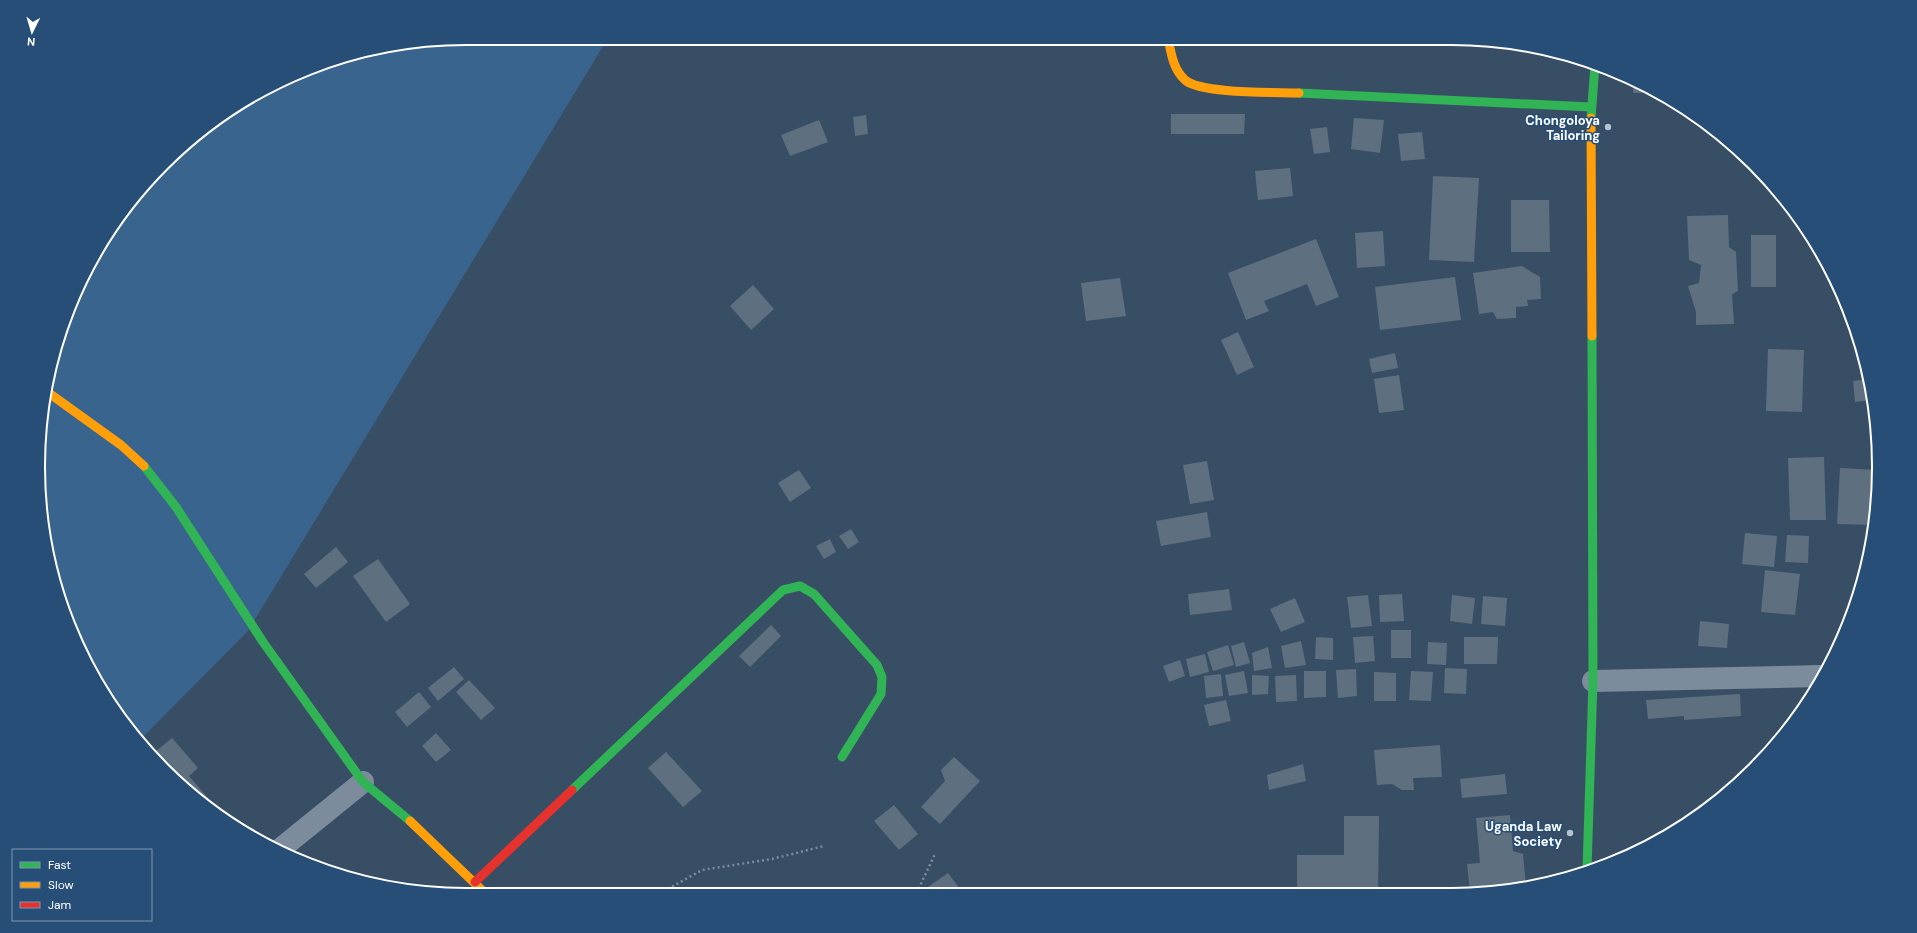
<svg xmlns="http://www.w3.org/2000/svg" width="1917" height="933" viewBox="0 0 1917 933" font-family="'DM Sans',sans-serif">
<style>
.green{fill:#39648e}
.building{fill:#5e6f80}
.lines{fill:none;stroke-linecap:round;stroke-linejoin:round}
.path{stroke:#7c8c9c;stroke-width:2.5;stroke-dasharray:2 3;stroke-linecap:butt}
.street{stroke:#7c8c9c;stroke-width:22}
.fast{stroke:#30b455;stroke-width:9}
.slow{stroke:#ff9f0a;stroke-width:9}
.jam{stroke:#e5322d;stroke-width:9}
.poi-dot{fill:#b9c1c9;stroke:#264e77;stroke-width:1.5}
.labels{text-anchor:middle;stroke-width:3;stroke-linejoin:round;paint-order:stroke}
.poi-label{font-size:13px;font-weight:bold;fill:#fff;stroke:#264e77;text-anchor:end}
.rim{fill:none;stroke:#fff;stroke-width:2}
</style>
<rect width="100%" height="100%" fill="#384e65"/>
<polygon class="green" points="466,38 608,38 248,631 139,741 126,727 82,656 61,604 42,523 39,439 46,383 71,302 110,229 144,184 205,127 252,95 329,61 383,46"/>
<g class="building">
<polygon points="1224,38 1261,38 1261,40 1225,43"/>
<polygon points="1633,81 1651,90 1651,93 1633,93"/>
<polygon points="1171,114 1245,114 1244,134 1171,134"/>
<polygon points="866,115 868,134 855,136 853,117"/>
<polygon points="1354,118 1384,120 1380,153 1351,149"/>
<polygon points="819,120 828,142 790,156 781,135"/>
<polygon points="1327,127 1330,152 1314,154 1310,129"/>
<polygon points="1422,132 1425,159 1401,161 1398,134"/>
<polygon points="1290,168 1293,196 1258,200 1255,171"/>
<polygon points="1433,176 1479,178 1474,262 1429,260"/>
<polygon points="1511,200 1549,200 1550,252 1511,252"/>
<polygon points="1728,215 1729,247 1736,252 1738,291 1732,294 1734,324 1696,325 1696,312 1688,286 1699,283 1701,265 1689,260 1687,216"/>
<polygon points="1383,231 1385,266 1357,268 1355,233"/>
<rect x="1751" y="235" width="25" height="52"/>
<polygon points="1316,239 1339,297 1316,306 1307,284 1264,301 1269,311 1246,320 1228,273"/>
<polygon points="1522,266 1540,277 1541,299 1527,300 1528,306 1516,307 1516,318 1497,319 1493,312 1479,314 1473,273"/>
<polygon points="1455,277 1461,320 1380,330 1375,287"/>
<polygon points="1120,278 1126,316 1086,321 1081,283"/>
<polygon points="753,285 774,309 751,330 730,306"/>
<polygon points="1238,332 1254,367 1237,375 1221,340"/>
<polygon points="1768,349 1804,350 1802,412 1766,411"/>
<polygon points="1395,353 1398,368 1372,373 1369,359"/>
<polygon points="1399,375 1404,410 1379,413 1374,379"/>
<polygon points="1870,379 1872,400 1855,402 1853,381"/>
<polygon points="1824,457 1826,520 1790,520 1788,458"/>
<polygon points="1207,461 1214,500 1190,504 1183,465"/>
<polygon points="1840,468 1877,470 1877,486 1873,525 1837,524"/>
<polygon points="799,470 811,488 790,502 778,483"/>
<polygon points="1207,512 1211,537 1161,546 1156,521"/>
<polygon points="851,529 859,542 848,549 839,536"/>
<polygon points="1745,533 1777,536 1774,567 1742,564"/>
<polygon points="1787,535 1809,536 1808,563 1785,562"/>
<polygon points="830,539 836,552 824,559 816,546"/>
<polygon points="336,547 348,562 316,588 304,574"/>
<polygon points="378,559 410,604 386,622 353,576"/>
<polygon points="1765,570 1800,574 1795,615 1761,612"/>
<polygon points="1229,589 1232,610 1190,615 1188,594"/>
<polygon points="1402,594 1404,621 1380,622 1379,595"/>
<polygon points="1368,595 1372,626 1351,628 1347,597"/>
<polygon points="1452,595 1475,598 1472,624 1450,621"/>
<polygon points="1483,596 1507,598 1505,626 1481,624"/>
<polygon points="1295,598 1305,622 1281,632 1270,609"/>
<polygon points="1700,621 1729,624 1727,648 1698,646"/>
<polygon points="771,625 781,636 750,667 739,656"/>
<rect x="1391" y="630" width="20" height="28"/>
<polygon points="1373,636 1375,661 1355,663 1353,637"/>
<polygon points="1316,637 1333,638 1333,660 1315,659"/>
<polygon points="1464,637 1498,637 1497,664 1464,664"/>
<polygon points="1301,641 1306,665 1285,668 1281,646"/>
<polygon points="1244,642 1250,663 1236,667 1231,646"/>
<polygon points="1428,642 1447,643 1446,665 1427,664"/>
<polygon points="1228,645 1234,665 1213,671 1207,652"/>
<polygon points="1268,647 1272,668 1254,671 1252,653"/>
<polygon points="1205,654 1209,672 1190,677 1186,659"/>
<polygon points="1180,660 1185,676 1169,682 1163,666"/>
<polygon points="454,667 464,679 438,701 428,688"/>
<polygon points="1445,668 1467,669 1466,694 1444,693"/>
<polygon points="1356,669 1357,696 1338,698 1336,670"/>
<polygon points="1244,671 1248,693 1229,696 1225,675"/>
<polygon points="1304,671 1326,671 1326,697 1304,698"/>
<polygon points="1411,671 1433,672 1431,701 1409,700"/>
<polygon points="1374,672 1396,673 1396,701 1374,701"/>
<polygon points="1221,674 1223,696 1206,698 1204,676"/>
<polygon points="1252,675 1269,676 1268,694 1252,695"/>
<polygon points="1296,675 1297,701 1276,702 1275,676"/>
<polygon points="469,680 495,708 481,720 456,692"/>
<polygon points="419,692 431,707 407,727 395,712"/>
<polygon points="1740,694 1741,716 1684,720 1684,716 1648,719 1646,700"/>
<polygon points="1226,700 1231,721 1209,726 1204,705"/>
<polygon points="436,733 451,750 436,762 422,746"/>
<polygon points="172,738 198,768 189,776 219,811 216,813 164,770 151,755"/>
<polygon points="1440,745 1442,777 1413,778 1414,790 1402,790 1392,784 1377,785 1374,750"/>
<polygon points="666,752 702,791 683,807 648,768"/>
<polygon points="954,757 980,781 940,824 921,807 945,781 941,770"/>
<polygon points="1303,764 1306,781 1269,790 1267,775"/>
<polygon points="1505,774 1507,794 1462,798 1460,779"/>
<polygon points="1716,802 1712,806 1700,813 1698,805"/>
<polygon points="894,805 918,834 899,850 874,821"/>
<polygon points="1510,815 1513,851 1523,854 1526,886 1470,891 1467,864 1480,863 1476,818"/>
<polygon points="1344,816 1379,816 1378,892 1297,892 1297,855 1344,855"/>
<polygon points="948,873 963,893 928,893 925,889"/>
</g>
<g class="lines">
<g class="path">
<polyline points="920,893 918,890 935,854"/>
<polyline points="659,894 702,870 772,859 824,846"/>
</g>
<g class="street">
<polyline points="1593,681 1820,676"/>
<polyline points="279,850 363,782"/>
</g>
<g class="fast">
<polyline points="1299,93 1591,107"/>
<polyline points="1591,118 1595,65"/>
<polyline points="144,466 176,507 263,642 363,782 410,821"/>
<polyline points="572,790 783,590 800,586 814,594 877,665 882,677 881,694 842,757"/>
<polyline points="1587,870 1593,681 1592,336"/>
</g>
<g class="slow">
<path d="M1168,38C1171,53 1173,69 1185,80C1201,94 1275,92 1299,93"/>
<polyline points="1591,118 1592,336"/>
<polyline points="46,391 121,445 144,466"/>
<polyline points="410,821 487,895"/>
</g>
<polyline class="jam" points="475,882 572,790"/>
</g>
<g class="poi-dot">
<circle cx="1608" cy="127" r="4"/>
<circle cx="1570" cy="833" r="4"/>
</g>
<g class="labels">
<g class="poi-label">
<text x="1600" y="125">Chongoloya<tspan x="1600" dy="15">Tailoring</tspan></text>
<text x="1562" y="831">Uganda Law<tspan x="1562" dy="15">Society</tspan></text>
</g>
</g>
<path d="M0 0H1917V933H0ZM466 45H1451A421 421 0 0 1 1872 466V467A421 421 0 0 1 1451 888H466A421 421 0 0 1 45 467V466A421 421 0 0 1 466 45Z" fill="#264e77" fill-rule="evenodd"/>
<path class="rim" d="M466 45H1451A421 421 0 0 1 1872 466V467A421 421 0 0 1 1451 888H466A421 421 0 0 1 45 467V466A421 421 0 0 1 466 45Z"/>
<rect x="12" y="849" width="140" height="72" fill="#264e77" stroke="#7d95ad"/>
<rect x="20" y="862" width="20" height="6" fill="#30b455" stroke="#7d95ad"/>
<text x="48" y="869" font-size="12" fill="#ffffff">Fast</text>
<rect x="20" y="882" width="20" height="6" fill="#ff9f0a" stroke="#7d95ad"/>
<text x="48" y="889" font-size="12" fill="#ffffff">Slow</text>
<rect x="20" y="902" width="20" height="6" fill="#e5322d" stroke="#7d95ad"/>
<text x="48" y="909" font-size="12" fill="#ffffff">Jam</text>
<g transform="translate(32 32) rotate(185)" stroke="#264e77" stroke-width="3" paint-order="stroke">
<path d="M0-3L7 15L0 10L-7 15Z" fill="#ffffff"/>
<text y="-6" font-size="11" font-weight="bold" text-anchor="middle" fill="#ffffff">N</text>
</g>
</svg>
